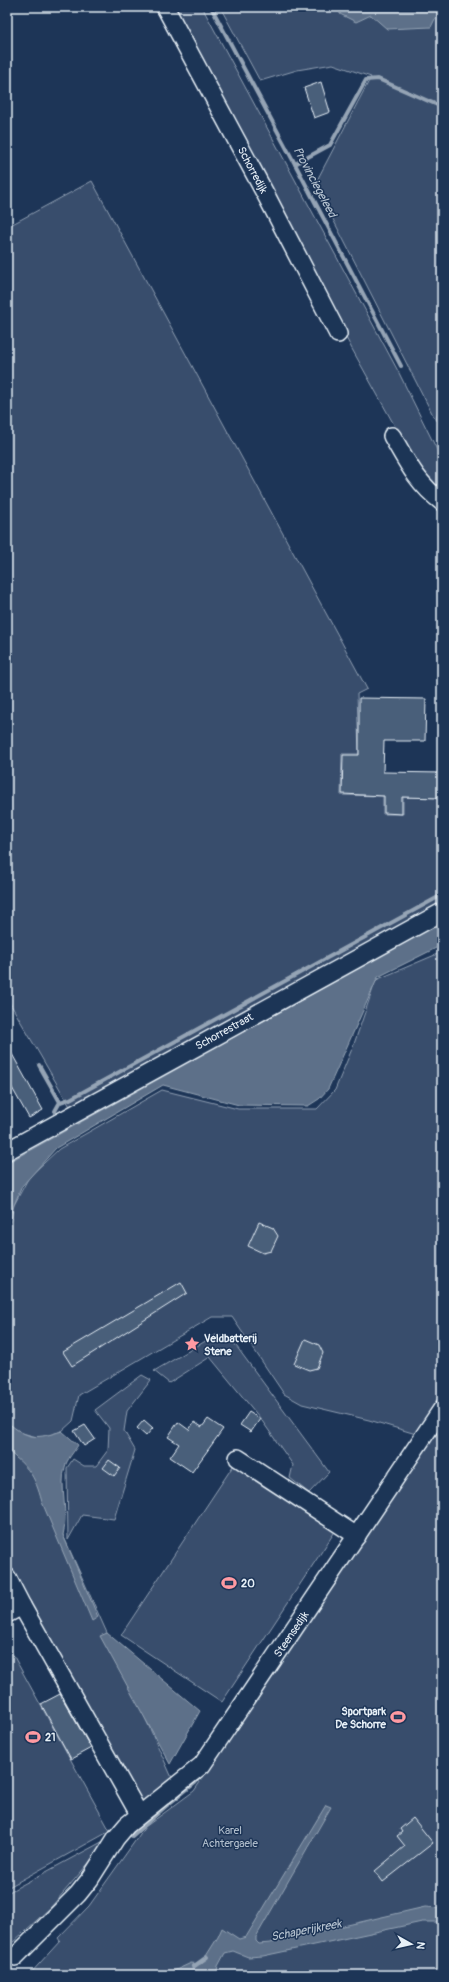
<svg xmlns="http://www.w3.org/2000/svg" width="449" height="1982" viewBox="0 0 449 1982" font-family="Pangolin,sans-serif">
<style>
.green{fill:#374d6c;stroke:#909fb2}
.water{fill:#5d7089;stroke:#95a4b5}
.lines{fill:none;stroke-linecap:round;stroke-linejoin:round}
.stream{stroke:#95a4b5;stroke-width:4}
.building{fill:#495e7a;stroke:#e8f1f8}
.minor-casing{stroke:#e8f1f8;stroke-width:20}
.minor{stroke:#1d3557;stroke-width:17}
.labels{text-anchor:middle;stroke-width:3;stroke-linejoin:round;paint-order:stroke}
.street-label{font-size:11px;fill:#e8f1f8;stroke:#1d3557}
.poi-label{font-size:11px;font-weight:bold;fill:#e8f1f8;stroke:#1d3557;text-anchor:start}
.park-label{font-size:11px;fill:#b3c0ce;stroke:#1d3557}
.water-label{font-size:12px;font-style:italic;fill:#b7c4d1;stroke:#1d3557}
</style>
<rect width="100%" height="100%" fill="#1d3557"/>
<filter id="ink" filterUnits="userSpaceOnUse"><feTurbulence type="fractalNoise" baseFrequency=".025" numOctaves="2"/><feDisplacementMap in="SourceGraphic" scale="8" xChannelSelector="R" yChannelSelector="G"/><feConvolveMatrix kernelMatrix="1 2 1 2 8 2 1 2 1" color-interpolation-filters="sRGB"/></filter>
<g filter="url(#ink)">
<g class="green">
<polygon points="171,7 202,7 398,371 442,460 442,492 427,484 352,349"/>
<polygon points="220,7 442,7 442,393 436,421 315,184 371,77 333,64 297,70 260,81"/>
<polygon points="92,181 367,689 357,694 359,754 342,754 341,795 383,796 383,814 403,814 403,797 442,798 442,906 72,1110 7,998 7,227"/>
<polygon points="442,952 442,1391 416,1434 369,1420 302,1404 284,1394 232,1317 212,1317 79,1395 73,1421 62,1431 40,1438 19,1432 7,1422 7,1238 14,1205 29,1177 59,1149 162,1090 238,1109 317,1109 335,1090 354,1044 376,980"/>
<polygon points="216,1335 231,1339 329,1472 309,1493 290,1478 293,1465 260,1418 210,1357 169,1383 154,1371"/>
<polygon points="142,1375 151,1380 127,1411 124,1431 135,1450 114,1519 82,1515 68,1540 67,1468 73,1459 84,1466 96,1466 108,1450 109,1428 95,1410"/>
<polygon points="442,1424 442,1975 29,1975 60,1941 58,1938 89,1906 145,1827 194,1791"/>
<polygon points="7,1450 29,1468 63,1535 173,1780 141,1807 7,1569"/>
<polygon points="235,1463 336,1530 222,1702 121,1635"/>
<polygon points="7,1644 110,1831 7,1888"/>
<polygon points="111,1837 51,1907 11,1944 7,1940 7,1893"/>
</g>
<g class="water">
<polygon points="340,7 441,7 431,27 387,29 371,15 356,22 340,14"/>
<polygon points="442,922 442,945 378,977 328,1089 319,1099 308,1106 239,1105 163,1085 56,1148 22,1186 11,1212 7,1228 7,1163"/>
<path d="M7,1422C29,1440 36,1439 62,1431L78,1445C74,1452 67,1459 65,1467C59,1486 69,1514 63,1535L98,1617L92,1621L42,1502C34,1473 29,1469 7,1450Z"/>
<polygon points="107,1633 200,1711 170,1764 100,1636"/>
<polygon points="326,1805 331,1807 256,1937 256,1941 259,1944 270,1943 425,1907 442,1908 442,1922 422,1922 263,1956 248,1957 233,1951 225,1953 218,1966 216,1975 165,1975 191,1963 201,1964 218,1937 222,1928 239,1939 246,1937"/>
</g>
<g class="lines">
<g class="stream">
<polyline points="211,7 295,164 401,366"/>
<polyline points="295,164 330,145 366,80 378,79 442,107"/>
<polyline points="39,1065 60,1102 55,1111"/>
<polyline points="60,1102 70,1099 442,895"/>
<polyline points="132,1836 166,1806 195,1783 202,1774"/>
<polyline points="193,1967 207,1957"/>
</g>
</g>
<g class="building">
<polygon points="321,82 330,112 314,118 304,88"/>
<polygon points="359,698 426,699 425,741 384,741 383,772 442,773 442,798 402,797 402,814 384,813 384,796 342,794 343,755 359,755"/>
<polygon points="7,1045 43,1110 29,1118 7,1079"/>
<polygon points="259,1222 273,1228 278,1236 271,1251 263,1253 248,1246"/>
<polygon points="181,1282 187,1293 72,1366 63,1352"/>
<polygon points="305,1339 319,1345 323,1353 317,1368 309,1370 294,1364"/>
<polygon points="249,1412 260,1419 251,1432 240,1425"/>
<polygon points="208,1419 223,1429 192,1472 170,1457 179,1444 168,1437 178,1422 189,1430 194,1422 202,1427"/>
<polygon points="144,1420 153,1428 146,1436 137,1428"/>
<polygon points="85,1425 95,1439 84,1446 74,1431"/>
<polygon points="109,1460 120,1468 114,1476 103,1468"/>
<polygon points="60,1694 91,1748 71,1759 41,1704"/>
<polygon points="413,1818 433,1843 383,1882 375,1871 405,1846 397,1836 402,1832 400,1829"/>
</g>
<g class="lines">
<g class="minor-casing">
<g id="minor">
<polyline points="165,7 267,197 338,334"/>
<path d="M392,436C407,462 417,483 442,502"/>
<polyline points="7,1151 442,912"/>
<polyline points="238,1458 357,1536"/>
<polyline points="7,1577 22,1606"/>
<polyline points="7,1614 22,1606 139,1814"/>
<polyline points="15,1957 78,1894 90,1879 116,1838 127,1825 202,1765 442,1409"/>
</g>
</g>
<use href="#minor" class="minor"/>
</g>
</g>
<defs>
<g id="sight-bare" transform="scale(1.2)"><path d="M0-6L1.8-2.2L6-1.7L2.9 1.2L3.7 5.4L0 3.3L-3.7 5.4L-2.9 1.2L-6-1.7L-1.8-2.2Z" fill="#ff9aa2" stroke="#1d3557" stroke-width="2.5" paint-order="stroke"/></g>
<g id="stadium-bare" transform="scale(1.2)"><path d="M0-5a6.5 5 0 1 0 0 10a6.5 5 0 1 0 0-10ZM-3.5-1.8h7v3.6h-7Z" fill="#ff9aa2" stroke="#1d3557" stroke-width="2.5" paint-order="stroke"/></g>
</defs>
<g fill-rule="evenodd">
<use href="#sight-bare" x="192" y="1344"/>
<use href="#stadium-bare" x="229" y="1583"/>
<use href="#stadium-bare" x="398" y="1717"/>
<use href="#stadium-bare" x="33" y="1737"/>
</g>
<g class="labels">
<g class="street-label">
<text transform="translate(253 170) rotate(62)" y="4">Schorredijk</text>
<text transform="translate(224 1031) rotate(-29)" y="4">Schorrestraat</text>
<text transform="translate(291 1634) rotate(-56)" y="4">Steensedijk</text>
</g>
<g class="poi-label">
<text x="204" y="1342">Veldbatterij<tspan x="204" dy="13">Stene</tspan></text>
<text x="241" y="1587">20</text>
<text x="386" y="1715" text-anchor="end">Sportpark<tspan x="386" dy="13">De Schorre</tspan></text>
<text x="45" y="1741">21</text>
</g>
<g class="park-label">
<text x="230" y="1834">Karel<tspan x="230" dy="13">Achtergaele</tspan></text>
</g>
<g class="water-label">
<text transform="translate(315 182) rotate(62)" y="4">Provinciegeleed</text>
<text transform="translate(306 1930) rotate(-11)" y="4">Schaperijkreek</text>
</g>
</g>
<rect width="449" height="1982" fill="none" stroke="#1d3557" stroke-width="24"/>
<rect x="12" y="12" width="425" height="1958" fill="none" stroke="#e8f1f8" stroke-width="1.5" filter="url(#ink)"/>
<g transform="translate(411 1944) rotate(98)" stroke="#1d3557" stroke-width="3" paint-order="stroke">
<path d="M0-3L7 15L0 10L-7 15Z" fill="#e8f1f8"/>
<text y="-6" font-size="11" font-weight="bold" text-anchor="middle" fill="#e8f1f8">N</text>
</g>
</svg>
